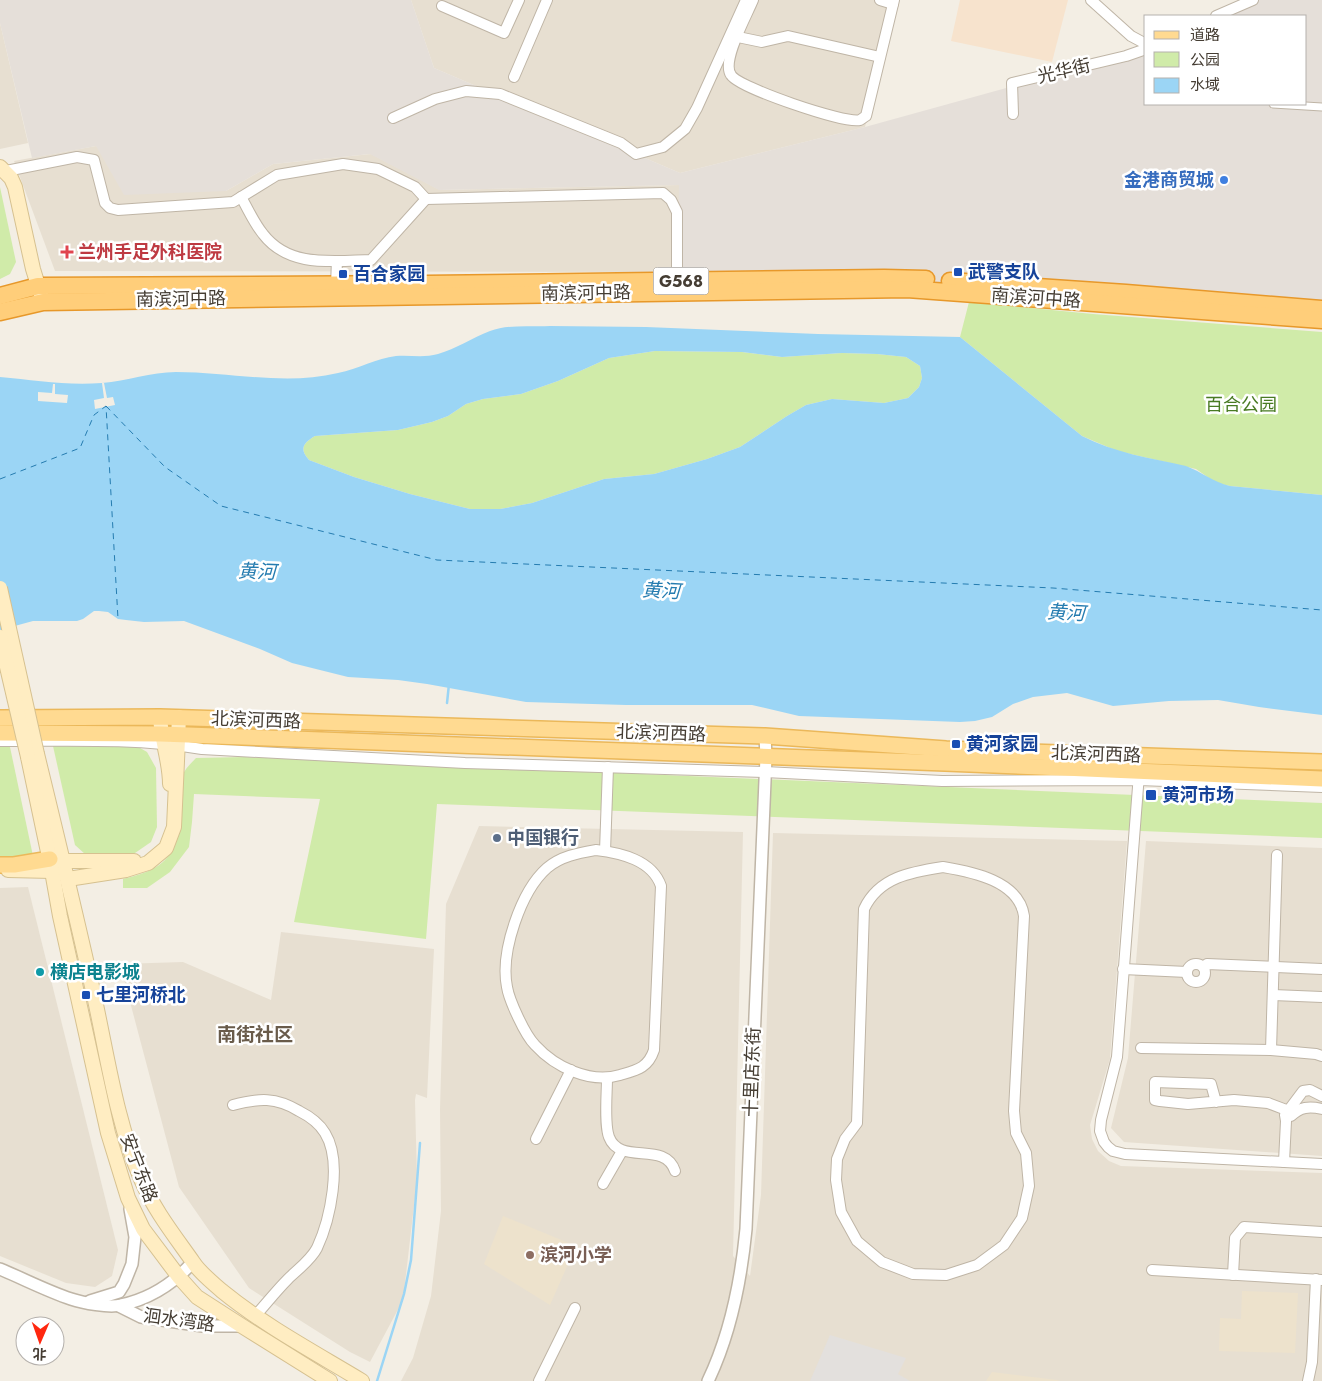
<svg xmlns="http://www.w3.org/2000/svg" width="1322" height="1381" viewBox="0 0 1322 1381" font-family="Jost,'Noto Sans SC',sans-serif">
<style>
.residential{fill:#e7dfd1}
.commercial{fill:#f7e3cd}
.industrial{fill:#e5dfd9}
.education{fill:#ede2cc}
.green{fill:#d0eba9}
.parking{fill:#e3e0dd}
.water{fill:#9bd5f5;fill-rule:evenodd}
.pier{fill:#f3eee4}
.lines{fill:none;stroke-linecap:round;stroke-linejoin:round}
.stream{stroke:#9bd5f5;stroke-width:2.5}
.ferry{stroke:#257cb0;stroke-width:1;stroke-dasharray:6 5;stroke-linecap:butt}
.pedestrian-casing{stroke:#bfb5a6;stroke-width:9}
.minor-casing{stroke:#bfb5a6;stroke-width:12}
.tertiary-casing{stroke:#bfb5a6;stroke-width:14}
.secondary-casing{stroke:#d6c190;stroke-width:16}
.primary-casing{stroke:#ebb85a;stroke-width:18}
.trunk-casing{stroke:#e7982a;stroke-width:19}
.pedestrian{stroke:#fff;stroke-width:7}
.minor{stroke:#fff;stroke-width:10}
.tertiary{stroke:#fff;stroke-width:11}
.secondary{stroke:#ffedc2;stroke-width:14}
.primary{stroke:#ffda91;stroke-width:15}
.trunk{stroke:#ffce7a;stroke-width:16}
.secondary-bridge-casing{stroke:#d6c190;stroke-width:16;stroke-linecap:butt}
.secondary-bridge{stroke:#ffedc2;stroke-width:14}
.shop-dot{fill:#3f7fe0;stroke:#fff;stroke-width:2}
.health-dot{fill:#e0444e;stroke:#fff;stroke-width:2}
.transit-dot{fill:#1a4fb4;stroke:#fff;stroke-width:2}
.service-dot{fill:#5c6f8a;stroke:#fff;stroke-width:2}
.culture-dot{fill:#0f9aa8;stroke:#fff;stroke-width:2}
.education-dot{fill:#8d6e63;stroke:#fff;stroke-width:2}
.labels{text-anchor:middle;stroke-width:5;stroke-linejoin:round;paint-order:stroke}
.shield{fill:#fff;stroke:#7d7770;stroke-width:1}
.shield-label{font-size:16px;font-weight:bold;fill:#453d33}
.street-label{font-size:18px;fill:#453d33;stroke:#fff}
.shop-label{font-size:18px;font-weight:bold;fill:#366cbe;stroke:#fff;text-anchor:end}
.health-label{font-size:18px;font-weight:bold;fill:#be3a42;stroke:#fff;text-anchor:start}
.transit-label{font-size:18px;font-weight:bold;fill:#164399;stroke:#fff;text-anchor:start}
.park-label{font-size:18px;fill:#497b23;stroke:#fff}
.service-label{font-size:18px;font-weight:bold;fill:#4e5e75;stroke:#fff;text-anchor:start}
.culture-label{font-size:18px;font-weight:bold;fill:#0d838f;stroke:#fff;text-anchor:start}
.education-label{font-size:18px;font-weight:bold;fill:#785e54;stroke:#fff;text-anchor:start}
.water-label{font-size:19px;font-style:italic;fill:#257cb0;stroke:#fff}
.neighbourhood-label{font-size:19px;font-weight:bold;fill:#695b4a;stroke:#fff}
</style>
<rect width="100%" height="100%" fill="#f3eee4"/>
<g class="residential">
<polygon points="411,0 897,0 865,127 680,173 434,68"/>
<polygon points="0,23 28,143 0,149"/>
<polygon points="96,146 226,191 273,164 371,154 440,190 680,185 677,272 55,271 14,161"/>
<polygon points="479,826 743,832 733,1256 750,1276 761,1195 773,833 1127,841 1110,1059 1090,1125 1092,1139 1098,1151 1109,1161 1121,1166 1322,1173 1322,1381 401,1381 413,1358 431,1296 441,1211 440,1109 446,904"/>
<polygon points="1146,841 1322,848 1322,1156 1124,1142 1111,1128 1128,1058"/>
<polygon points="28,887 118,1250 112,1276 95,1287 66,1283 0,1256 0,888"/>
<polygon points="281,932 434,949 427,1098 416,1094 415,1100 417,1180 403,1300 370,1362 350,1352 249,1288 179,1187 120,964 183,962 271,1000"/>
</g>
<polygon class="commercial" points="960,0 1068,0 1052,62 951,41"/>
<polygon class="industrial" points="0,0 411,0 434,68 680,173 865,127 1125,55 1146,46 1146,104 1306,104 1306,16 1215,16 1254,0 1322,0 1322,313 677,281 679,185 439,190 370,154 273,164 226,191 124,195 96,146 32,158 0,23"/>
<g class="education">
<polygon points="503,1216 576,1246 550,1305 484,1264"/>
<polygon points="1242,1291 1298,1293 1295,1353 1219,1351 1220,1318 1241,1319"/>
<polygon points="992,1372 1057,1380 1060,1381 986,1381"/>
</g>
<g class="green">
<polygon points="0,187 16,262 10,274 0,279"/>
<polygon points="969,302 1093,314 1322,332 1322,495 1230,486 1216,483 1196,469 1117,451 1082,436 960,337"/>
<path d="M655,351L742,352L782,357L842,353L877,354L906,357L920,366L922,378L919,387L908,398L884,403L832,399L806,405L787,416L740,447L707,459L654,474L604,479L532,503L500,509H470L410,494L354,477L309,460C299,449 303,443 315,436L398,430L432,422L448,416L466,404L483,399L521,394L558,381L609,358Z"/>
<polygon points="135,745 147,752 156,768 157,827 151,842 135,853 85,854 75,845 53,746"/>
<polygon points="0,747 10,747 33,856 0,857"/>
<path d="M245,757L1322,803V838L437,804L426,939L294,922L320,799L194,794L192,822L189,847L170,872L147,888H123V879C174,867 177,851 180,803C180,795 178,783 182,776C185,769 191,763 196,758Z"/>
</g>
<polygon class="parking" points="830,1335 906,1358 898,1374 910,1381 810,1381"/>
<path class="water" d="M550,326L646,327L818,334L960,337L1082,436C1115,453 1150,458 1186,466C1202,472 1213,482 1230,486L1322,495V715L1259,707L1218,700L1169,701L1113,706L1067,693L1033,697L1013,704L992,717L975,721L960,722L799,716L752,705H626L526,702L427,684L398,680L348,677L292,663L260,649L184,621L144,622L126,620L118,619L108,612L99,611H94L83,619L77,621H33L0,630V377C34,380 67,386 102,383C127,381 151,372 176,372C231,372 285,386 338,373C358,369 377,358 396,356C411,355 424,358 438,354C456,349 472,338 490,331C508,324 530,327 550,326ZM655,351L742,352L782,357L842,353L877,354L906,357L920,366L922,378L919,387L908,398L884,403L832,399L806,405L787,416L740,447L707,459L654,474L604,479L532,503L500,509H470L410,494L354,477L309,460C299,449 303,443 315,436L398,430L432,422L448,416L466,404L483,399L521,394L558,381L609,358Z"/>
<g class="pier">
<polygon points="102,383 104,383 107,398 113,397 115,405 95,409 94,400 104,398"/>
<polygon points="53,384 55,384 55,394 68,395 67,403 38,401 38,392 52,393"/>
</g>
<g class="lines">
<g class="stream">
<polyline points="447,703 449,684"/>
<polyline points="377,1381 404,1294 411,1260 420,1143"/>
</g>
<g class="ferry">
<polyline points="106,406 165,467 221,506 437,560 1053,588 1322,610"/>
<polyline points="0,479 80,448 94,415 106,406 118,619"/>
</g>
<g class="pedestrian-casing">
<polyline id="pedestrian" points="1273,104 1322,107"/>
</g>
<g class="minor-casing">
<g id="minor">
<path d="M753,0C747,15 721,61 731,75C739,88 845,124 860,120C862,119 864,117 866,116L894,0"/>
<polyline points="880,0 893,4"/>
<polyline points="1091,0 1131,36 1146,44"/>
<polyline points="442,6 504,33 519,0"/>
<polyline points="1216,16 1253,0"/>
<polyline points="738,37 762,42 788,36 880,57"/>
<polyline points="514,77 547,0"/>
<polyline points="1013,114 1012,83 1126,56 1146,49"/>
<polyline points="393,118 435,99 466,91 500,94 621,143 636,154 663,147 685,129 697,108 746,0"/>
<polyline points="6,171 77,157 94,160 105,203 110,208 118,210 233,202 277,175 343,164 378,169 415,187 426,199 663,193 671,200 677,212 677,281"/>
<path d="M241,197C248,209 254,223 263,234C289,268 332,261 371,260L426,199"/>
<polyline points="336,284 337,261"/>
<path d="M0,741C67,741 135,738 202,749L465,763L765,772L942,781L1139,780L1322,787"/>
<polyline points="1139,774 1117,1057 1101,1120 1100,1131 1104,1142 1108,1147 1113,1151 1125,1154 1322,1164"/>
<path d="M596,850C621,853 652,860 661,886L654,1050C648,1068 637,1070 620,1075C590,1084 555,1067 535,1045C525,1035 509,1000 507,987C500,952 521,891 547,868C561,856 579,853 596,850Z"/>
<polyline points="605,851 608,767"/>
<path d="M943,867C973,872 1019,881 1024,916L1014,1111L1016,1133L1026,1153L1029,1186L1022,1218L1004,1245L977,1265L946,1275L913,1274L882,1262L857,1241L841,1212L836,1180L837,1159L845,1139L857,1123L864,909C879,877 911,872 943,867Z"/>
<circle cx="1196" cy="973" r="9"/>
<polyline points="1203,967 1207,964 1322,969"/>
<polyline points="1123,969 1187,972"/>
<polyline points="1273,995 1322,997"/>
<polyline points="1141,1048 1271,1050 1316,1054 1322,1056"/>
<polyline points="1271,1050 1277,855"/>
<path d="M607,1079C607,1093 604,1124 609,1137C620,1166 665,1140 675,1171"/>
<polyline points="1216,1102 1211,1084 1155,1082 1155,1100 1160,1101 1188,1104 1234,1100 1268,1103 1289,1111"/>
<path d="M233,1105C259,1098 276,1097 299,1111C309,1116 319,1123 325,1133C343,1162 330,1220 317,1248C311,1260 297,1270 288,1279C276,1291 266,1304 255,1316"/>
<path d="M1291,1116C1300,1107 1309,1106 1322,1109"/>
<polyline points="536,1139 571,1070"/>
<polyline points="1284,1162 1286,1121 1285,1115 1303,1091 1310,1090 1322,1096"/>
<polyline points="603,1184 622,1151"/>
<polyline points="1152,1270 1322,1280"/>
<polyline points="1233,1275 1235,1238 1244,1227 1322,1232"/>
<polyline points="539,1381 575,1308"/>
<polyline points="1308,1381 1312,1362 1316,1279"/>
</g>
</g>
<g class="tertiary-casing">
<g id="tertiary">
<path d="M0,1269C24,1279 47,1291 71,1299C83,1303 109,1308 121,1305C149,1299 174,1283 193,1262"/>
<polyline points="90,1301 119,1292 124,1284 132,1264 135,1237 130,1209"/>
<polyline points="119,1306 141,1317 203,1326 242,1326"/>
<path d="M708,1381C731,1333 741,1281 746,1229L766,757L765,736"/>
</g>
</g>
<g class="secondary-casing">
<g id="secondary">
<polyline points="0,167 11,178 15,187 33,269 41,295"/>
<path d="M160,717C161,739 170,761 170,784"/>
<path d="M37,754C57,836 77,918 95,1000C108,1060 117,1123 141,1179C154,1210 174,1235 193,1262C200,1273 212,1282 222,1291C265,1326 314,1352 362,1381"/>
<polyline points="28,757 52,871 60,916 108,1133 128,1198 143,1229 179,1277 197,1297 242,1326 330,1381"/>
<polyline points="62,861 134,861"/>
<polyline points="8,870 52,871"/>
<polyline points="68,879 126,870 148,863 166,848 174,827 179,717"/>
</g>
</g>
<g class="primary-casing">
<g id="primary">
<polyline points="0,718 160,717 765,736 946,749 1322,762"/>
<polyline points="0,733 161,734 945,763 1322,779"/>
<polyline points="0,865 14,865 50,859"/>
</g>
</g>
<g class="trunk-casing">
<g id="trunk">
<polyline points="950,281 1126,293 1322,309"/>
<polyline points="0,296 38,286 426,284 884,278 926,279"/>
<polyline points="0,312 43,302 907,289 1322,320"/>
</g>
</g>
<use href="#pedestrian" class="pedestrian"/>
<use href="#minor" class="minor"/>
<use href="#tertiary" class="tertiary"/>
<use href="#secondary" class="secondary"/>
<use href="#primary" class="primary"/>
<use href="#trunk" class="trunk"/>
<g class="secondary-bridge-casing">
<g id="secondary-bridge">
<polyline points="0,588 37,754"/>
<polyline points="0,637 28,757"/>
</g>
</g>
<use href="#secondary-bridge" class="secondary-bridge"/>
</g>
<circle class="shop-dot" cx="1224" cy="180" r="5"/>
<path class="health-dot" d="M64.5 244.5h5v5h5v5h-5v5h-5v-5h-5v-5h5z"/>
<g class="transit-dot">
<rect x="953" y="267" width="10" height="10" rx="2.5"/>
<rect x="338" y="269" width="10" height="10" rx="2.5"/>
<rect x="951" y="739" width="10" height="10" rx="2.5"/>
<rect x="1145" y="789" width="12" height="12" rx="2.5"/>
<rect x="81" y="990" width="10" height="10" rx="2.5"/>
</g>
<circle class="service-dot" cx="497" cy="838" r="5"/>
<circle class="culture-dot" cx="40" cy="972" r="5"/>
<circle class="education-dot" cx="530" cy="1255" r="5"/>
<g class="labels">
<rect class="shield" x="653.5" y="267.5" width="55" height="27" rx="4"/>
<g class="shield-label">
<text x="681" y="287">G568</text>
</g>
<g class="street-label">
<text transform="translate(1064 71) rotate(-13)" y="6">光华街</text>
<text transform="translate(586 293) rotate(-1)" y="6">南滨河中路</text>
<text transform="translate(1036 298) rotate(4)" y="6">南滨河中路</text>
<text transform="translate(181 299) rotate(-1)" y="6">南滨河中路</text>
<text transform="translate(256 720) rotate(2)" y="6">北滨河西路</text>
<text transform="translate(661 733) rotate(2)" y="6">北滨河西路</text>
<text transform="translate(1096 754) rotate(2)" y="6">北滨河西路</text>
<text transform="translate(752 1072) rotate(-88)" y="6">十里店东街</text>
<text transform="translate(139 1168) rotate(69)" y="6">安宁东路</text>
<text transform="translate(179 1320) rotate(8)" y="6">洄水湾路</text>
</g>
<g class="shop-label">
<text x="1214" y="186">金港商贸城</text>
</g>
<g class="health-label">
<text x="78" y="258">兰州手足外科医院</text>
</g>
<g class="transit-label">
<text x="968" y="278">武警支队</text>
<text x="353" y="280">百合家园</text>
<text x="966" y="750">黄河家园</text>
<text x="1162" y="801">黄河市场</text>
<text x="96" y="1001">七里河桥北</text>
</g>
<g class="park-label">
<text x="1241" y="411">百合公园</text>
</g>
<g class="service-label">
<text x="507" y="844">中国银行</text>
</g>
<g class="culture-label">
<text x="50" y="978">横店电影城</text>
</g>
<g class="education-label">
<text x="540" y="1261">滨河小学</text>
</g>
<g class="water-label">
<text transform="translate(257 571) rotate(2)" y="7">黄河</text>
<text transform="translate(661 590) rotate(3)" y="7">黄河</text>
<text transform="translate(1066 612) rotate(3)" y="7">黄河</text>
</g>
<g class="neighbourhood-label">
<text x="255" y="1041">南街社区</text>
</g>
</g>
<rect x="1144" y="15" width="162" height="90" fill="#ffffff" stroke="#b5b1ad"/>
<rect x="1154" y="31" width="25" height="8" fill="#ffda91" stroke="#b5b1ad"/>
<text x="1190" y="40" font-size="15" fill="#453d33">道路</text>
<rect x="1154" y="52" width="25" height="15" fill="#d0eba9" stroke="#b5b1ad"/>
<text x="1190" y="65" font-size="15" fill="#453d33">公园</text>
<rect x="1154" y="78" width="25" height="15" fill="#9bd5f5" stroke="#b5b1ad"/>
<text x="1190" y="90" font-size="15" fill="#453d33">水域</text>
<g transform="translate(40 1341) rotate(182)"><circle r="24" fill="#ffffff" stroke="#b5b1ad"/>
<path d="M0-4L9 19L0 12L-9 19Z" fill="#ff270f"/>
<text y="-8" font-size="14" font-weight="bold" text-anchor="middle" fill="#453d33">北</text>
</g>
</svg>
